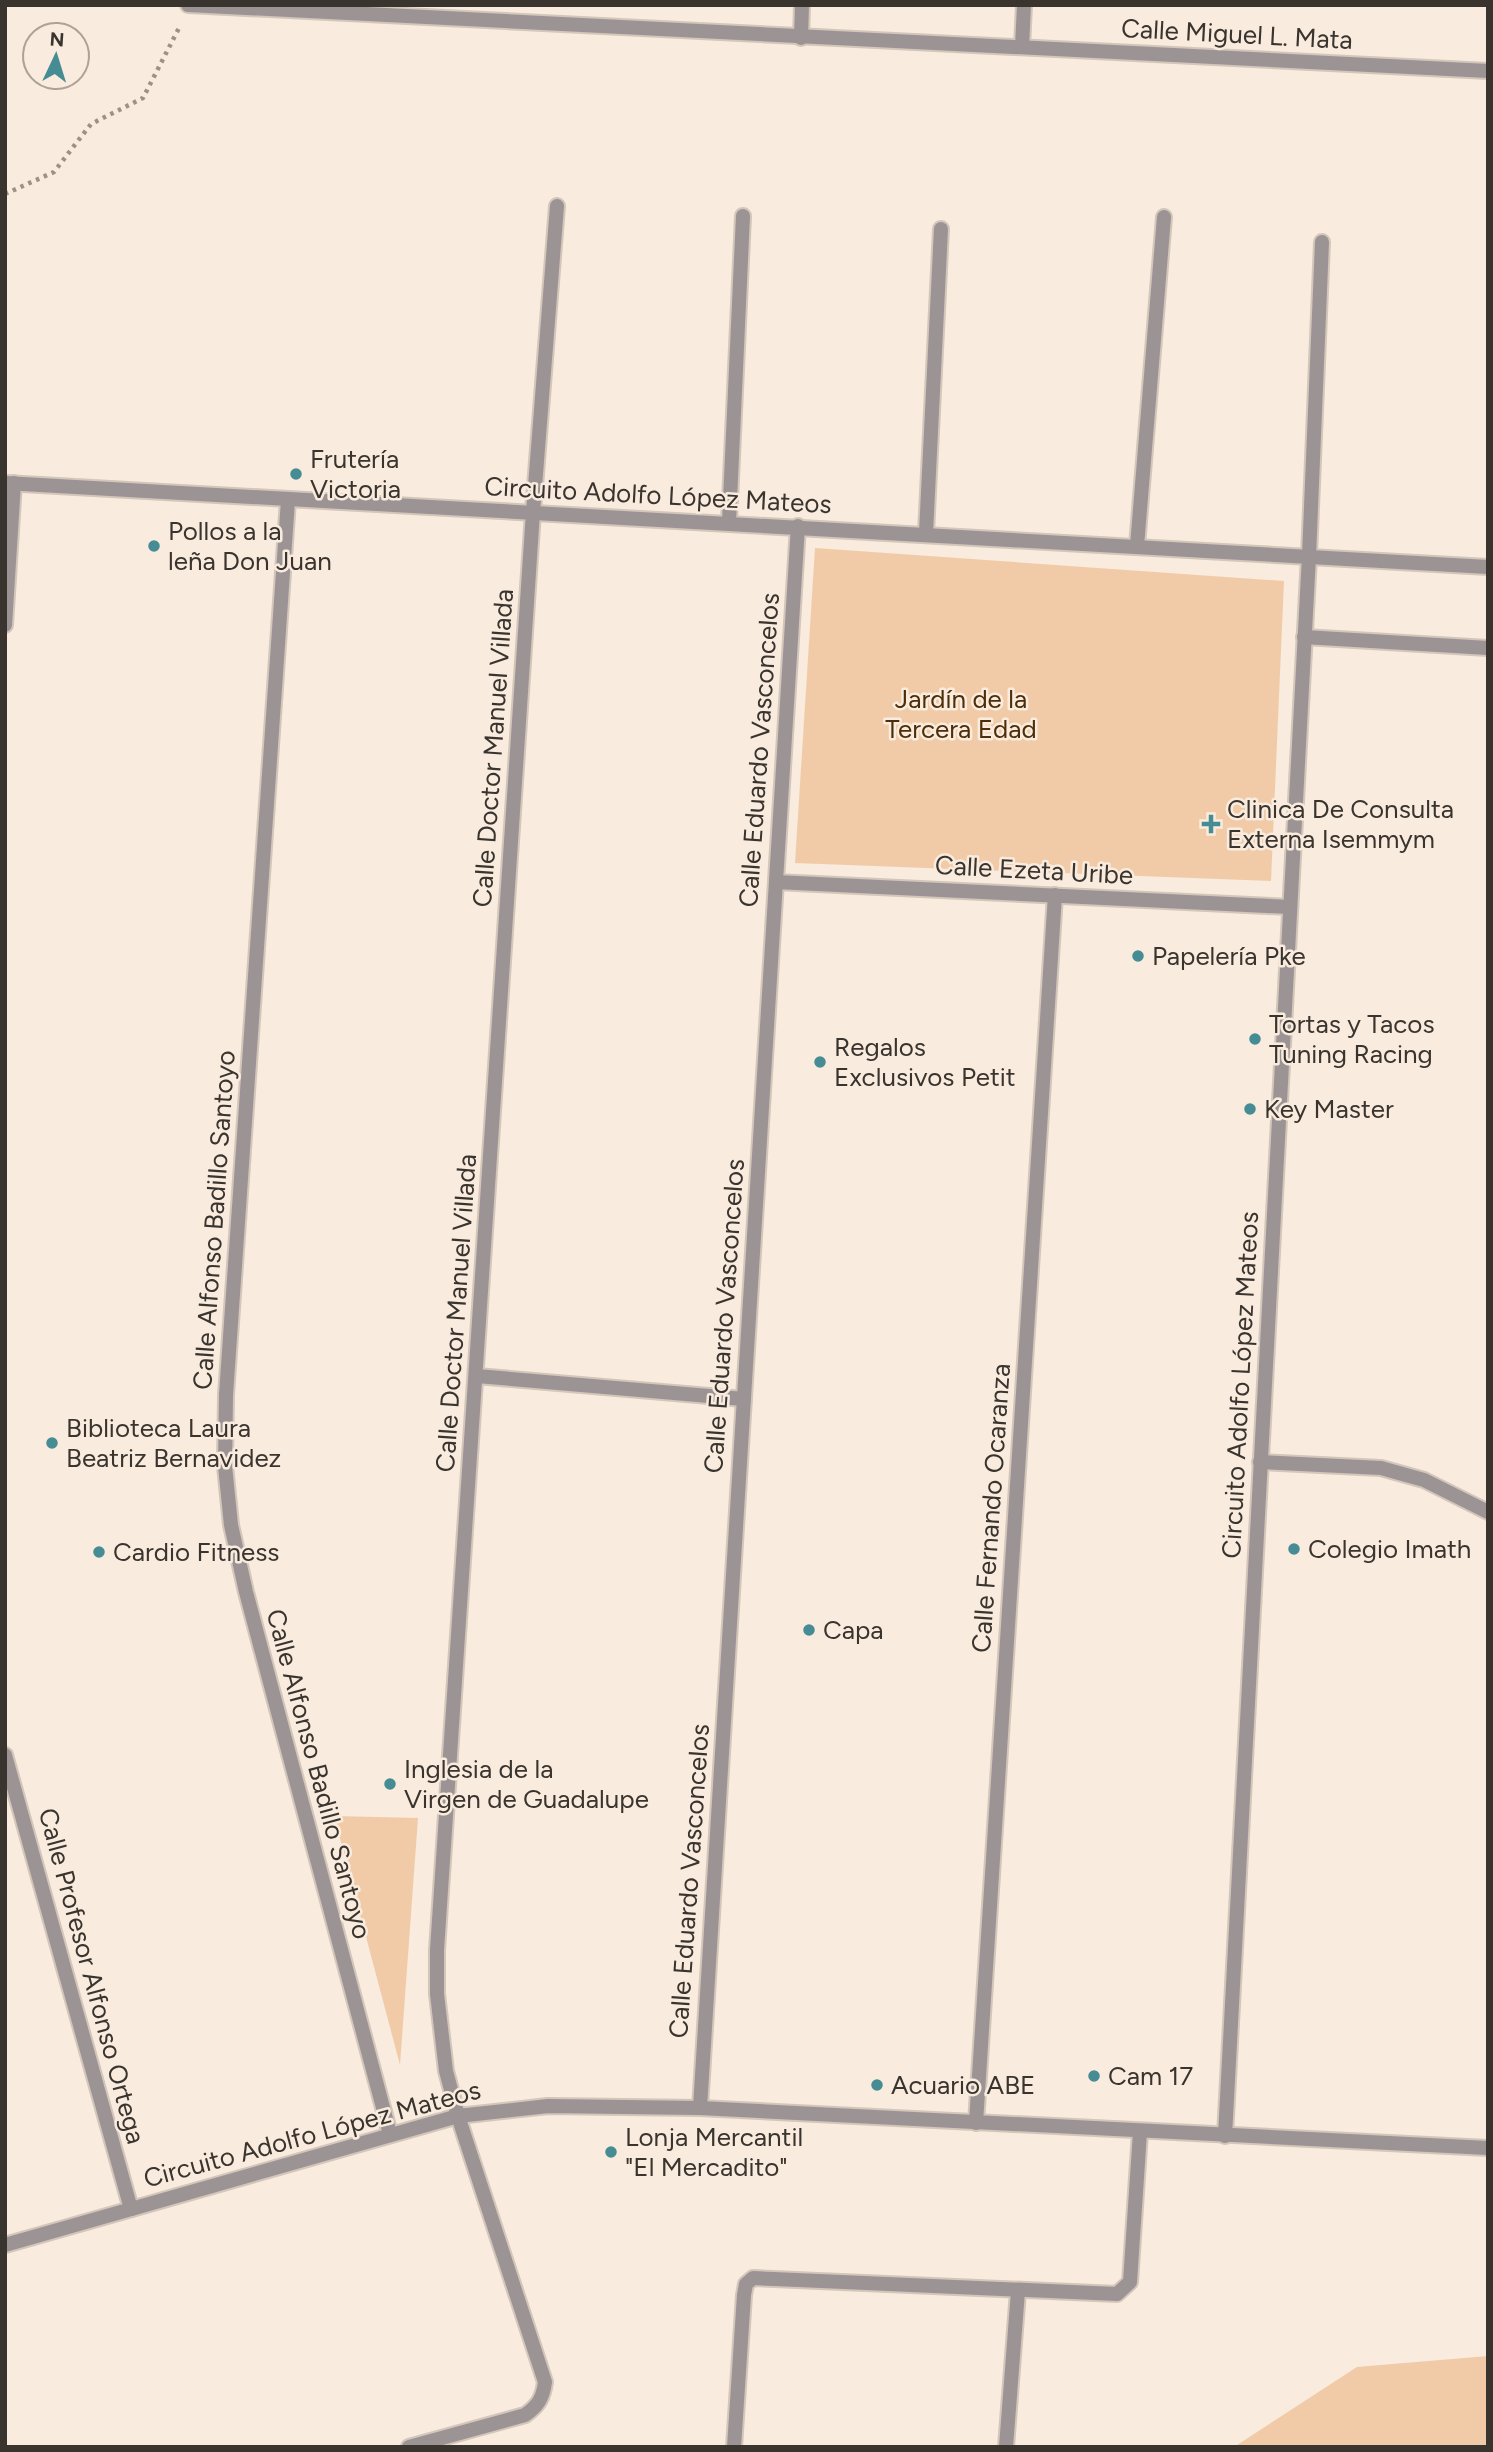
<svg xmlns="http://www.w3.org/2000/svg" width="1493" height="2452" viewBox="0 0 1493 2452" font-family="Figtree,sans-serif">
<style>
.green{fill:#f1cba8}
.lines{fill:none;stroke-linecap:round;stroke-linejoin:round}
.lane-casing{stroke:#d3c6ba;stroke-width:18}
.street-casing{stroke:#d3c6ba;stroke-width:18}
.path{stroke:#9b9187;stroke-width:4.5;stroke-dasharray:3.5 5;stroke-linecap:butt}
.lane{stroke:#9c9394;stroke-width:14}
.street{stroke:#9c9394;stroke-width:14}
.poi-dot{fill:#458c94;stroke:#f9ebdd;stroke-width:2.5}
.labels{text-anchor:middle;stroke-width:5;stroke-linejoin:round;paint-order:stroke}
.street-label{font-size:26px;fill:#3a342f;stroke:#f9ebdd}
.poi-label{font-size:26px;fill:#3a342f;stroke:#f9ebdd;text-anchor:start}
.park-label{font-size:26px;fill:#4e2e08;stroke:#f9ebdd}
</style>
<rect width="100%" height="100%" fill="#f9ebdd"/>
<g class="green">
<polygon points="815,548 1284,581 1271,881 795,863"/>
<polygon points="334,1816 418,1818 400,2065"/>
<polygon points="1488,2356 1488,2447 1234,2447 1357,2367"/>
</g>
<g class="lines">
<g class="lane-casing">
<g id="lane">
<polyline points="1309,556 1322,242"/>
<polyline points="1260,1462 1381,1468 1424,1480 1488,1512"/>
</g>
</g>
<g class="street-casing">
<g id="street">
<polyline points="188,5 1488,71"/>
<polyline points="801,38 802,5"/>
<polyline points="1022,47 1024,5"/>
<polyline points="5,483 1488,567"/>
<polyline points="288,500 226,1395 225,1466 231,1525 246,1592 390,2134"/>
<polyline points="729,522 743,216"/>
<polyline points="926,533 941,229"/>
<polyline points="1137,546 1164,217"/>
<polyline points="5,625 14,483"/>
<polyline points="1304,637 1488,648"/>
<polyline points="776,882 1290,907"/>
<polyline points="477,1376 744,1399"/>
<polyline points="5,1755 131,2209"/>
<polyline points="700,2108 798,526"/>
<polyline points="976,2123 1055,895"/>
<polyline points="1225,2136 1309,556"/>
<polyline points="5,2245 458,2116 548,2106 700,2108 1488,2148"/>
<path d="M409,2447L525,2415C538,2406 543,2398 545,2382L458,2116L446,2071L437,1994V1950L533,512L557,206"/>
<polyline points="734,2447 744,2295 746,2284 753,2278 1117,2294 1130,2282 1140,2132"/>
<polyline points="1006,2447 1018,2291"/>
</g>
</g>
<polyline class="path" points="5,194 54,172 91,124 143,98 179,28"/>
<use href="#lane" class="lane"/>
<use href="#street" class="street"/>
</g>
<g class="poi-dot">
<circle cx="296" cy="474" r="7"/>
<circle cx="154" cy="546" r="7"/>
<path d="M1207.5 813.5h7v7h7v7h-7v7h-7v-7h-7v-7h7z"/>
<circle cx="1138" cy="956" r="7"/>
<circle cx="1255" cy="1039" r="7"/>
<circle cx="820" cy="1062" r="7"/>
<circle cx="1250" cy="1109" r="7"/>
<circle cx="52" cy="1443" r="7"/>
<circle cx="1294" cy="1549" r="7"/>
<circle cx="99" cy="1552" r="7"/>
<circle cx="809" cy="1630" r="7"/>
<circle cx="390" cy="1784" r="7"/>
<circle cx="1094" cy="2076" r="7"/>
<circle cx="877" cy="2085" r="7"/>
<circle cx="611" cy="2152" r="7"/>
</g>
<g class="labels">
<g class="street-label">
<text transform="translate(1237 34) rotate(3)" y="9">Calle Miguel L. Mata</text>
<text transform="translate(658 495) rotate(3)" y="9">Circuito Adolfo López Mateos</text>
<text transform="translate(493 748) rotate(-86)" y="9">Calle Doctor Manuel Villada</text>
<text transform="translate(759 750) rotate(-86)" y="9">Calle Eduardo Vasconcelos</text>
<text transform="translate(1034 870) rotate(3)" y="9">Calle Ezeta Uribe</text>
<text transform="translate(214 1220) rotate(-86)" y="9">Calle Alfonso Badillo Santoyo</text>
<text transform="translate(456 1313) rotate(-86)" y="9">Calle Doctor Manuel Villada</text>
<text transform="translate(724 1316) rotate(-86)" y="9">Calle Eduardo Vasconcelos</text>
<text transform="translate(1240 1385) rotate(-87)" y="9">Circuito Adolfo López Mateos</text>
<text transform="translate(991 1508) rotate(-86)" y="9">Calle Fernando Ocaranza</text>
<text transform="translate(319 1774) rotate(75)" y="9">Calle Alfonso Badillo Santoyo</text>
<text transform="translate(689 1881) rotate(-86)" y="9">Calle Eduardo Vasconcelos</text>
<text transform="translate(92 1976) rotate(75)" y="9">Calle Profesor Alfonso Ortega</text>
<text transform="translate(312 2134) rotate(-15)" y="9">Circuito Adolfo López Mateos</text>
</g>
<g class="poi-label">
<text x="310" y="468">Frutería<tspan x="310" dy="30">Victoria</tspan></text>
<text x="168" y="540">Pollos a la<tspan x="168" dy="30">leña Don Juan</tspan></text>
<text x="1227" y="818">Clinica De Consulta<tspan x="1227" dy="30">Externa Isemmym</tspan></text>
<text x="1152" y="965">Papelería Pke</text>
<text x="1269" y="1033">Tortas y Tacos<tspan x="1269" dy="30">Tuning Racing</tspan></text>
<text x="834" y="1056">Regalos<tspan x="834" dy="30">Exclusivos Petit</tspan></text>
<text x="1264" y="1118">Key Master</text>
<text x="66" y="1437">Biblioteca Laura<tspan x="66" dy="30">Beatriz Bernavidez</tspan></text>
<text x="1308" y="1558">Colegio Imath</text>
<text x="113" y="1561">Cardio Fitness</text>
<text x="823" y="1639">Capa</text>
<text x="404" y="1778">Inglesia de la<tspan x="404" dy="30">Virgen de Guadalupe</tspan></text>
<text x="1108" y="2085">Cam 17</text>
<text x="891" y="2094">Acuario ABE</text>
<text x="625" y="2146">Lonja Mercantil<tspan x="625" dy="30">"El Mercadito"</tspan></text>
</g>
<g class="park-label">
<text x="961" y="708">Jardín de la<tspan x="961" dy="30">Tercera Edad</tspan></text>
</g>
</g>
<rect width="1493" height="2452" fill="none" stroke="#3a342f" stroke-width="14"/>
<g transform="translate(56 56) rotate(4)"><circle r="33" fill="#f9ebdd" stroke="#ada297" stroke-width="2"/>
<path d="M0-5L12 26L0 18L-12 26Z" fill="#458c94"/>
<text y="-10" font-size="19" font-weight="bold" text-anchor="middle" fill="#3a342f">N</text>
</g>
</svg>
